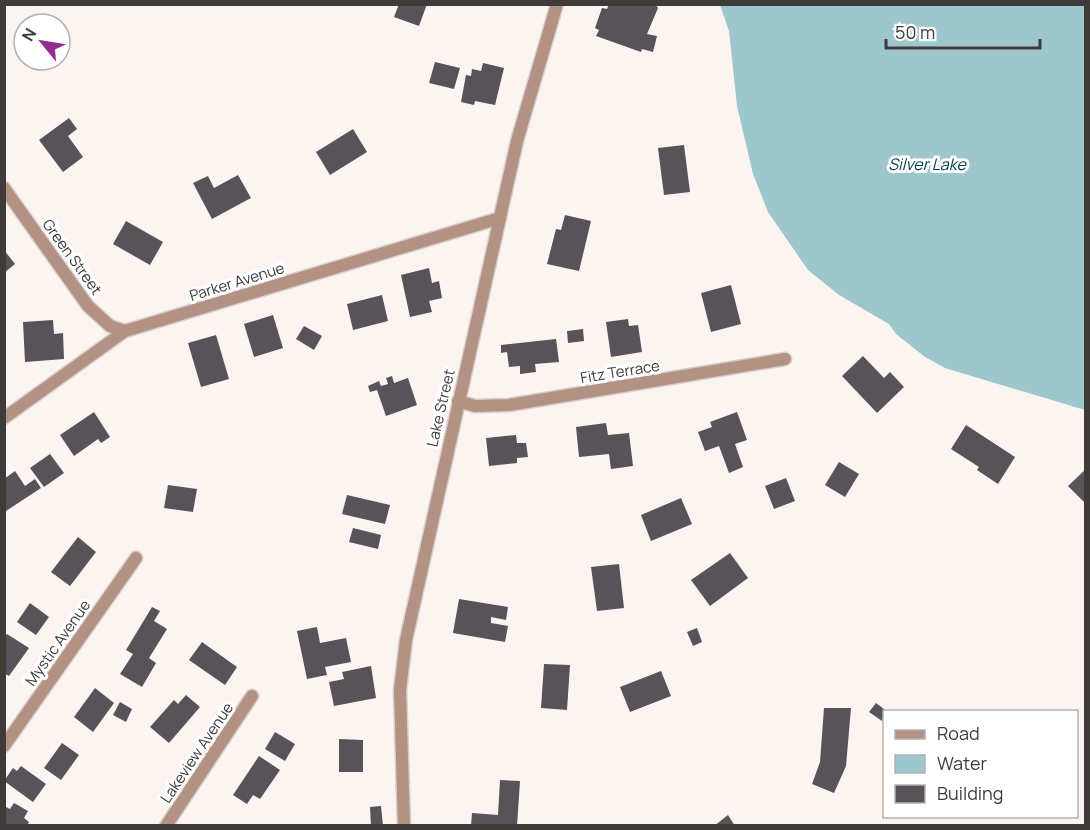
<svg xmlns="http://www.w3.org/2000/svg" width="1090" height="830" viewBox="0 0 1090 830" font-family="Manrope,sans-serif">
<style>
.water{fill:#9ec6cd}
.building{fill:#575359}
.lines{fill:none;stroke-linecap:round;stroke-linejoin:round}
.minor-casing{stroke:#d6cfcb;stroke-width:15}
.tertiary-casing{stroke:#d6cfcb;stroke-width:15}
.minor{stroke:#b49283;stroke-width:12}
.tertiary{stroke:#b49283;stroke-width:12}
.labels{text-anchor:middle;stroke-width:6;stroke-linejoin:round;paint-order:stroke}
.street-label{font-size:15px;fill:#3e3b39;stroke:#fff}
.water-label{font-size:16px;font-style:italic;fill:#003f47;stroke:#fff}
</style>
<rect width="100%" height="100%" fill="#fcf4f0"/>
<polygon class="water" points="720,5 1085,5 1085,410 945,368 925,357 896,334 889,324 839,295 808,270 768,212 753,174 737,106 729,31"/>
<g class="building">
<polygon points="399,4 427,4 419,26 394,17"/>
<polygon points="609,4 655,4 658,8 647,34 657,36 653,52 642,49 641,52 596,36 599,30 595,28 602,8 607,9"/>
<polygon points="435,62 460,68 454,89 429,83"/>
<polygon points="483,63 504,68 495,105 475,101 474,105 461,102 466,75 471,76 472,69 481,71"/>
<polygon points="69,118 77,129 68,136 83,157 63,172 39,140"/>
<polygon points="353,129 367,152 330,175 316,152"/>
<polygon points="684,145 690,192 664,195 658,148"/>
<polygon points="238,175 251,198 212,219 193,183 208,176 214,188"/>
<polygon points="565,215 591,221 579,271 547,264 556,229 561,230"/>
<polygon points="126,221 163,242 150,265 113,244"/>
<polygon points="4,250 15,264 4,273"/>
<polygon points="429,268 432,283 439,281 442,298 429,301 432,312 410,317 401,275"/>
<polygon points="731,285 741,324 711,332 701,293"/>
<polygon points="382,295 388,321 353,330 347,304"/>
<polygon points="273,315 283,348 254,357 244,324"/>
<polygon points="628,319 629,326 638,325 642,352 611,357 606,322"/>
<polygon points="53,320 54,334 63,333 64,359 25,362 23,322"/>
<polygon points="304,326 322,336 314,350 296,339"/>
<polygon points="583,329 584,341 568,343 567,331"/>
<polygon points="216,335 229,379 201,387 188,343"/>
<polygon points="556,339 559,362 535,364 536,372 520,374 520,366 509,367 507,352 501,353 501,345"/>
<polygon points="863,356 884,378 890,372 904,387 877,413 842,376"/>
<polygon points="392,376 394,383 408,378 417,405 386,416 377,390 370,392 368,386 379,381 381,386 388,384 386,378"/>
<polygon points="94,412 110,437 101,443 98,439 74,456 60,435"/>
<polygon points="737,412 747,440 735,444 743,467 729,473 719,446 705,451 698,432 712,427 710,422"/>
<polygon points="606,423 608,435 629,433 633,466 611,469 609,454 579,457 576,427"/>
<polygon points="966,425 1015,457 998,484 977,470 979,467 951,449"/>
<polygon points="516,435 517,443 526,443 528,457 517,458 517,463 489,466 486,438"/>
<polygon points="50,454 64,473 44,487 30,468"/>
<polygon points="839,462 859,474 845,497 825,485"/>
<polygon points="1086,469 1086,504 1068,486"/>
<polygon points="15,471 25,486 35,479 41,488 6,511 4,479"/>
<polygon points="786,478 795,501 774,509 765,486"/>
<polygon points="168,485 197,489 193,512 164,508"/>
<polygon points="347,495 390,505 385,524 342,514"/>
<polygon points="681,498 692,524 651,541 641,515"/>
<polygon points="353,528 381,535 378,549 349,542"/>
<polygon points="78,537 96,552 70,586 51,572"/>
<polygon points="730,553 748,578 710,606 691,580"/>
<polygon points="619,564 624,608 597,611 591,567"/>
<polygon points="459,599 508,607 506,620 491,617 491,623 508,626 505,642 453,633"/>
<polygon points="30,603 49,617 36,635 17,622"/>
<polygon points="152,607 160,611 154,621 167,629 149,658 156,663 142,687 120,674 133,654 126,650"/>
<polygon points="317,627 320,643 346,638 351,662 325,667 327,675 307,679 297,631"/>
<polygon points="697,628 702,642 693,646 687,632"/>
<polygon points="7,634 29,648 9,676 4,673 4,638"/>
<polygon points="202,642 237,667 225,685 189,660"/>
<polygon points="544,664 570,665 567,710 541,708"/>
<polygon points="371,666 376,698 334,706 329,682 344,679 342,672"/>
<polygon points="661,671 671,696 630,712 620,687"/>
<polygon points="95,688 114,703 93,732 74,717"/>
<polygon points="186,695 200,707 169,743 150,727 174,700 178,704"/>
<polygon points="120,702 132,709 126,722 113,715"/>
<polygon points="876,703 888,712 884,712 882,721 869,712"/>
<polygon points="824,708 851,708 846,766 834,793 812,784 820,762"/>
<polygon points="275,732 295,744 285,761 265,749"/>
<polygon points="339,739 363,740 363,772 339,772"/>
<polygon points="62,743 79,755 61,780 44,768"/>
<polygon points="259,756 280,770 260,799 253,795 247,804 233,795"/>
<polygon points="21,766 46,784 33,802 4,781 13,768 17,771"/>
<polygon points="500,780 520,781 517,826 471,826 472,813 498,815"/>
<polygon points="14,803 28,811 24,818 29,822 27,826 4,826 4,806 10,809"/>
<polygon points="381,806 383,826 371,826 370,807"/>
<polygon points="728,815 735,826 714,826"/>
</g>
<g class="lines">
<g class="minor-casing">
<g id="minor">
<polyline points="4,188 88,306 110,326 125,331"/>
<polyline points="458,401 475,406 509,405 785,359"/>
<polyline points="4,418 125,331 500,218"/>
<polyline points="4,746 136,558"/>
<polyline points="166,826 252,696"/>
</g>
</g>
<g class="tertiary-casing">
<polyline id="tertiary" points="404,826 400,690 406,640 517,141 557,4"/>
</g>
<use href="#minor" class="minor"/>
<use href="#tertiary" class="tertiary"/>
</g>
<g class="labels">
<g class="street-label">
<text transform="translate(72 257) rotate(54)" y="5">Green Street</text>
<text transform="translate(237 282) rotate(-17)" y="5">Parker Avenue</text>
<text transform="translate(620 372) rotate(-9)" y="5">Fitz Terrace</text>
<text transform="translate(441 408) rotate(-77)" y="5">Lake Street</text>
<text transform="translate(58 643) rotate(-55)" y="5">Mystic Avenue</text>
<text transform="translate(197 753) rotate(-56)" y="5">Lakeview Avenue</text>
</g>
<g class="water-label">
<text x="927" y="170">Silver Lake</text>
</g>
</g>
<rect width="1090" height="830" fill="none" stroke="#3e3b39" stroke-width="12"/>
<rect x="883" y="710" width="195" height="108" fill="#ffffff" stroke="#b2b1b0" stroke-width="1.5"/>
<rect x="895" y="730" width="30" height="9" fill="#b49283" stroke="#b2b1b0" stroke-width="1.5"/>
<text x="937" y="740" font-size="18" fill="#3e3b39">Road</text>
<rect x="895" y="755" width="30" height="18" fill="#9ec6cd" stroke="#b2b1b0" stroke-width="1.5"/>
<text x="937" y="770" font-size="18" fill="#3e3b39">Water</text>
<rect x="895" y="785" width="30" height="18" fill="#575359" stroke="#b2b1b0" stroke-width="1.5"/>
<text x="937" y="800" font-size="18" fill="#3e3b39">Building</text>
<g transform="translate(42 42) rotate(300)"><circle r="28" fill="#ffffff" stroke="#b2b1b0" stroke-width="1.5"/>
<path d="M0-4.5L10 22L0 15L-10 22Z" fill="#952c8f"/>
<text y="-9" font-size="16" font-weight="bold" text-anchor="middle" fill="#3e3b39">N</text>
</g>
<path d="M886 39v9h154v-9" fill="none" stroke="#3e3b39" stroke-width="3"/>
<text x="895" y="39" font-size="18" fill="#3e3b39" stroke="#ffffff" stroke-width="4.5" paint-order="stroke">50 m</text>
</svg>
